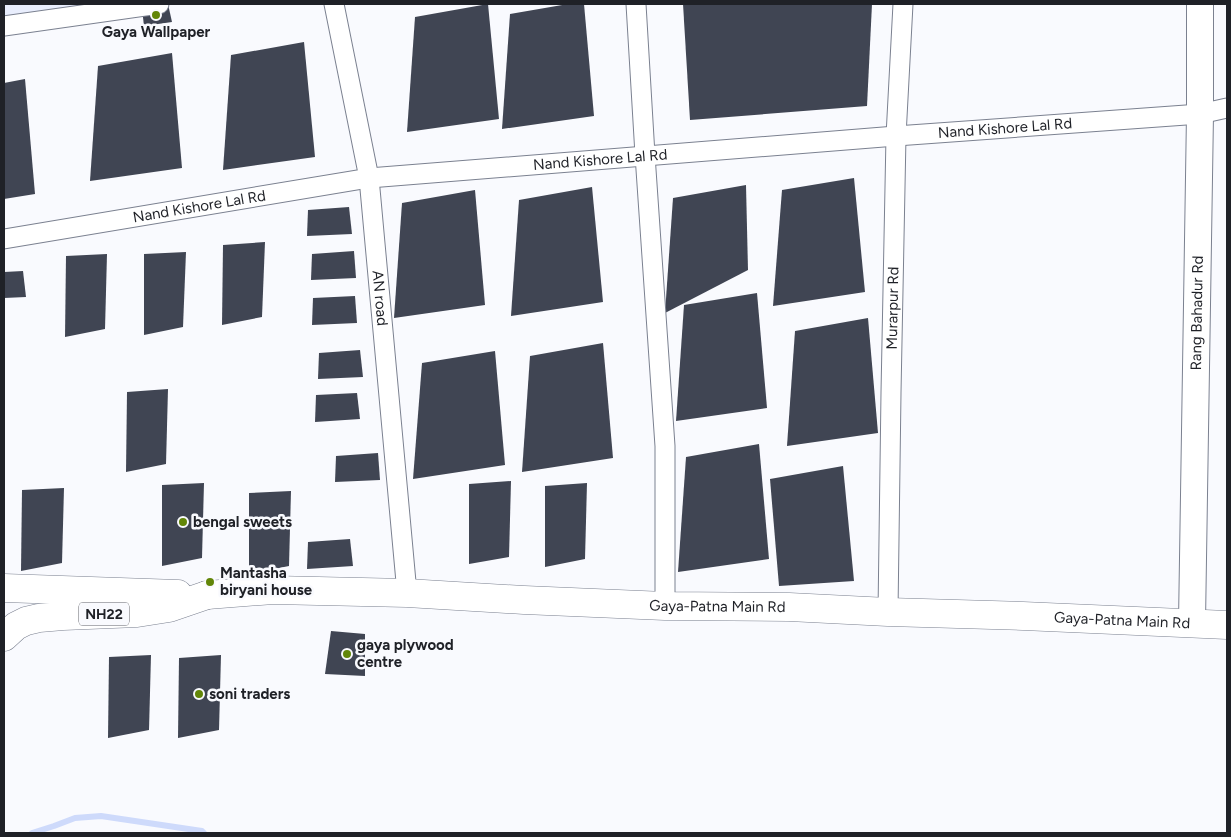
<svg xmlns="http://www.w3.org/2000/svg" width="1231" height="837" viewBox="0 0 1231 837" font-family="Figtree,sans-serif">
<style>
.built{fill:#e9eefd}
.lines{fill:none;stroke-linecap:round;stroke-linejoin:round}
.stream{stroke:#cedafb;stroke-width:6}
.building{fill:#404553}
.street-casing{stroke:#7b8190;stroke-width:21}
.secondary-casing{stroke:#7b8190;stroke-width:28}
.primary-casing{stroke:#7b8190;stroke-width:29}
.highway-casing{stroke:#7b8190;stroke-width:29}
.street{stroke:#fff;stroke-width:19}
.secondary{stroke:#fff;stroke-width:26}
.primary{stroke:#fff;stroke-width:28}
.highway{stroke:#fff;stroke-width:28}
.poi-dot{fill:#628608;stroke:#f9fafe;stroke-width:2}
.labels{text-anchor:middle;stroke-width:5;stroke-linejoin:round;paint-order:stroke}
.shield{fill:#f9fafe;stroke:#606268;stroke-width:1}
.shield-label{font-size:14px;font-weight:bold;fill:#1f2127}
.poi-label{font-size:15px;font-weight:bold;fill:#1f2127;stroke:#f9fafe;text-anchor:start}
.street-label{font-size:15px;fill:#1f2127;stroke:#f9fafe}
</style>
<rect width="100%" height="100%" fill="#f9fafe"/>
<polygon class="built" points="4,4 155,4 4,25"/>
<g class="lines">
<polyline class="stream" points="32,833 54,826 75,818 101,816 202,831 204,833"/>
</g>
<g class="building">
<polygon points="168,4 172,22 144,26 142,9"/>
<polygon points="488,4 499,119 407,132 415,17"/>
<polygon points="568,4 584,4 594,116 502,129 510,14"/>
<polygon points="683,4 872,4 867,106 690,120"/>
<polygon points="304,42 315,157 223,170 231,55"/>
<polygon points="172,53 182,168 90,181 98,66"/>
<polygon points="25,79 35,194 4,199 4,83"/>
<polygon points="854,178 865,292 773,306 782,190"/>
<polygon points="746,185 748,270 665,313 673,198"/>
<polygon points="592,187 603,302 511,316 519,200"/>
<polygon points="475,190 485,305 394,318 402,203"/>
<polygon points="349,207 352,234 307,236 308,210"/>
<polygon points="265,242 262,317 222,325 223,245"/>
<polygon points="354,251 356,278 311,280 312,254"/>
<polygon points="186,252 183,327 144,335 144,254"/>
<polygon points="107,254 105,329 65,337 66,256"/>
<polygon points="23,271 26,297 4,298 4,272"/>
<polygon points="757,293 767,408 676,421 684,305"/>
<polygon points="355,296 357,323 312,325 313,298"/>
<polygon points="868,318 878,433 787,446 795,331"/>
<polygon points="603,343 613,458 522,472 530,356"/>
<polygon points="360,350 363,377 318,379 319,353"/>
<polygon points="495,351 505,465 413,479 422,363"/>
<polygon points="168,389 166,464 126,472 127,392"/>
<polygon points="357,393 360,419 315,422 316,395"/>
<polygon points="759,444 769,559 678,572 686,457"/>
<polygon points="378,453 380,480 335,482 336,456"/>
<polygon points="843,466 854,581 779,586 770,479"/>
<polygon points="511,481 509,557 469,564 469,484"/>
<polygon points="204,483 202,558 162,566 162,485"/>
<polygon points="587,483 585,559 545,567 545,486"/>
<polygon points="64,488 62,563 21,571 22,490"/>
<polygon points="291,491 289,566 249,574 249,493"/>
<polygon points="350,539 353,566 307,569 308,542"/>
<polygon points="331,631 365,634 365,676 325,674"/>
<polygon points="151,655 149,730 108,738 109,657"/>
<polygon points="221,655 219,730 178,738 179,658"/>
</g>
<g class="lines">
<g class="street-casing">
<g id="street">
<path id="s1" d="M334,4L369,178L407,593"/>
<polyline points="636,4 645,155 665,446 665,606"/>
<polyline points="4,26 159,4"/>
<path id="s2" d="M4,239L369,178L896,136L1200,114L1227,108"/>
<path id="s3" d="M888,612L891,393L896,136L903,4"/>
</g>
</g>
<g class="secondary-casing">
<g id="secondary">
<path id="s4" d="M1192,622L1200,114V4"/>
</g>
</g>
<g class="primary-casing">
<g id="primary">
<path id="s5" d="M207,595L273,590L407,593L524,600L665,606L789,607L888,612L1023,616L1227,625"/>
</g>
</g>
<g class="highway-casing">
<g id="highway">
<polyline points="4,588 178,594"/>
<polyline points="4,637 16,626 26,621 39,618 63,616 137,613 169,608 207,595"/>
</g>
</g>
<use href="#street" class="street"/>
<use href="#secondary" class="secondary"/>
<use href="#primary" class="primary"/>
<use href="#highway" class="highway"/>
</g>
<g class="poi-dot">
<circle cx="156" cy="15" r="5"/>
<circle cx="183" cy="522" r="5"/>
<circle cx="210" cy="582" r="5"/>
<circle cx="347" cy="654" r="5"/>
<circle cx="199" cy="694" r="5"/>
</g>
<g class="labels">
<rect class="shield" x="79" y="602.5" width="50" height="23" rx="4"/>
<g class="shield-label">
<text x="104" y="619">NH22</text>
</g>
<g class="poi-label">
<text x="156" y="37" text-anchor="middle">Gaya Wallpaper</text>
<text x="193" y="527">bengal sweets</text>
<text x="220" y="578">Mantasha<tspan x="220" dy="17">biryani house</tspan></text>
<text x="357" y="650">gaya plywood<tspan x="357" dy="17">centre</tspan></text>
<text x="209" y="699">soni traders</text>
</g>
<g class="street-label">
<text dy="5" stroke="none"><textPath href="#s2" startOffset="1008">Nand Kishore Lal Rd</textPath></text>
<text dy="5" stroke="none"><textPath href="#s2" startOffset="602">Nand Kishore Lal Rd</textPath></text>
<text dy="5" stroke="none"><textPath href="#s2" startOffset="198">Nand Kishore Lal Rd</textPath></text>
<text dy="5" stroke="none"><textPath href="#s1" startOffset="298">AN road</textPath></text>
<text dy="5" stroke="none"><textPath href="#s3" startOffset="304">Murarpur Rd</textPath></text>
<text dy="5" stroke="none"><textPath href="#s4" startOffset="309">Rang Bahadur Rd</textPath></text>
<text dy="5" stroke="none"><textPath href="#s5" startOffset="511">Gaya-Patna Main Rd</textPath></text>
<text dy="5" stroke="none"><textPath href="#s5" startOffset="916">Gaya-Patna Main Rd</textPath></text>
</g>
</g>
<rect width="1231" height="837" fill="none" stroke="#1f2127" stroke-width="10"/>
</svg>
